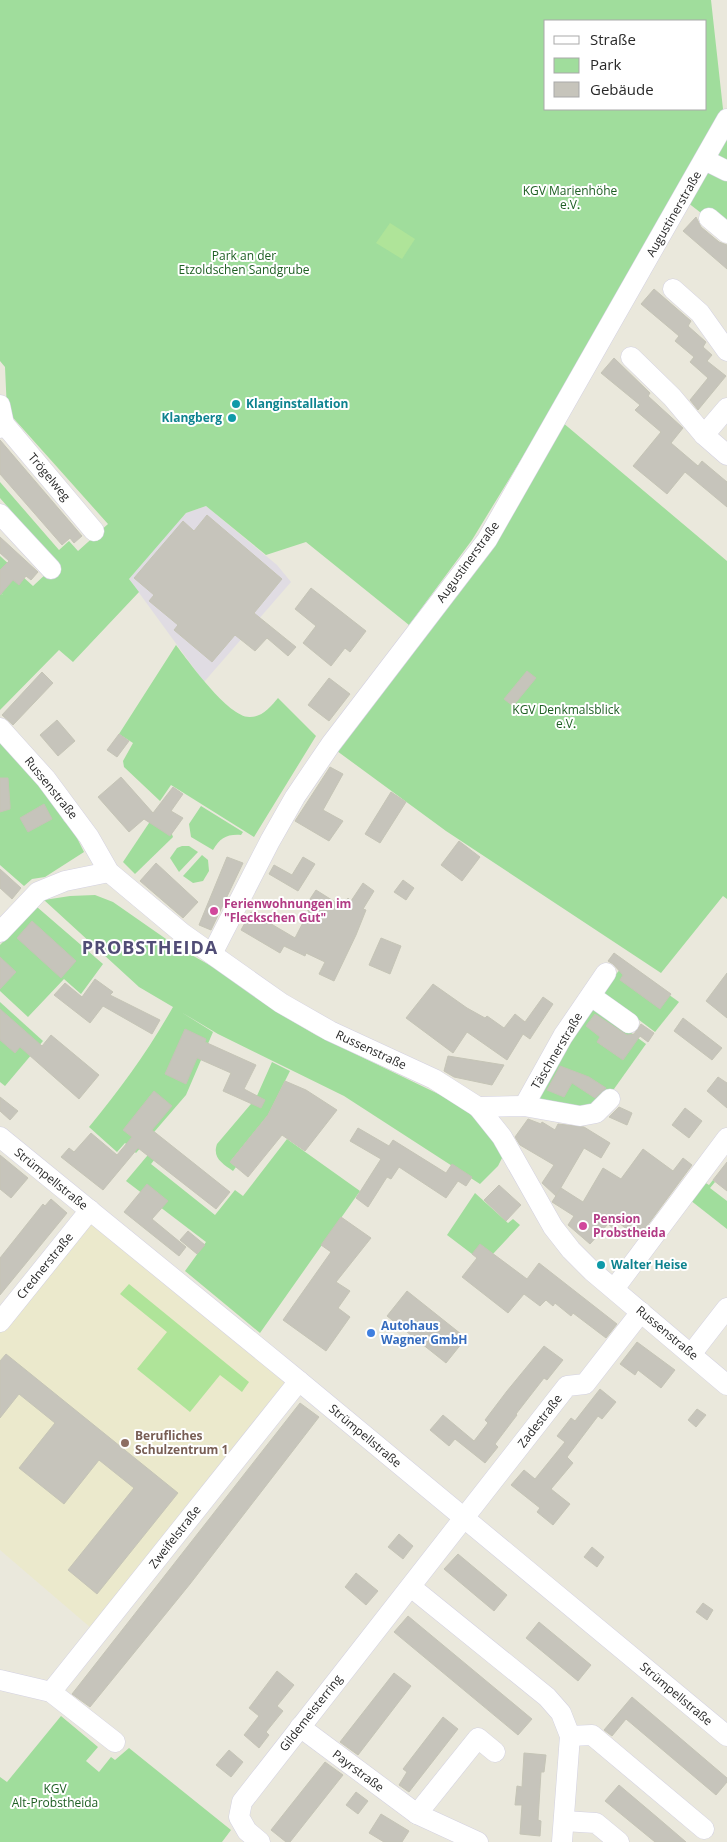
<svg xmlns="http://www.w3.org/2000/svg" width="727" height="1842" viewBox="0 0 727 1842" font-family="'Open Sans',sans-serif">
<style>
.industrial{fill:#e0dce3}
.education{fill:#ebe9cc}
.green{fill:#a0dd9c;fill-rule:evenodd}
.pitch{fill:#afe499}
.building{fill:#c6c4bb;stroke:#c5c4b6}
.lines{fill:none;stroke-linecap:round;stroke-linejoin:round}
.minor-casing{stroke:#d3d1e1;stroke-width:21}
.minor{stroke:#fff;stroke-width:20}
.culture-dot{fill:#0f9aa8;stroke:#fff;stroke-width:2}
.hotel-dot{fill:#d1479c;stroke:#fff;stroke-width:2}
.shop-dot{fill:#3f7fe0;stroke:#fff;stroke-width:2}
.education-dot{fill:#8d6e63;stroke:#fff;stroke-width:2}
.labels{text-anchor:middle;stroke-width:4;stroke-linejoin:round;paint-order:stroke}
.park-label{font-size:12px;fill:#1f6024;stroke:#fff}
.street-label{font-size:12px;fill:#292929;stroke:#fff}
.culture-label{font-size:12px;font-weight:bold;fill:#0d838f;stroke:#fff;text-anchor:start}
.hotel-label{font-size:12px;font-weight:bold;fill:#b23c85;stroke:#fff;text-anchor:start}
.shop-label{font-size:12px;font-weight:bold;fill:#366cbe;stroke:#fff;text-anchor:start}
.education-label{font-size:12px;font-weight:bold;fill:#785e54;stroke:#fff;text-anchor:start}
.district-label{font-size:18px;font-weight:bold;letter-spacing:1px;fill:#514d76;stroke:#fff}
</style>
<rect width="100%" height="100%" fill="#eae8dc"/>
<polygon class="industrial" points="206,506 277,565 291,582 204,682 129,579 186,513"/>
<polygon class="education" points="90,1210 299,1381 98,1634 0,1550 0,1322"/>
<g class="green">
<path d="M0,0H711L723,109L550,412L472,540L409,625L306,542L266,555L206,506L186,513L129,579L139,592L73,662L59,650L0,710V593L3,595L0,592V556L33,586L48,572L60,567L0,498V482L59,550L69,541L78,551L108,524L7,411L5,367L0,361ZM546,21H706V109H546Z"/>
<polygon points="727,119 727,233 683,199"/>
<polygon points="562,422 727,561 727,899 723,896 661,973 446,831 337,751"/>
<path d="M176,645C189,662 229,718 250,717C263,717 271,706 278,698L316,736L254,837L171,785L160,801L124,767L123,761L133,743L119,734Z"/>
<polygon points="0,737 37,777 64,821 74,832 84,852 45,877 32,879 24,886 0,865"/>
<polygon points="161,805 173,837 135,874 123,862"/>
<path d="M201,806L243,832L241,835C227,834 220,838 213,850L191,837L189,824Z"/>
<polygon points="182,846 189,846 198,852 179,872 170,858 177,848"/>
<polygon points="202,855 208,860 209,871 203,881 193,883 183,876"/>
<path d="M95,895L113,902L179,948L240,982L277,1012L316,1035L455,1102C475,1117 492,1133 503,1156L498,1166L480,1184L344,1096L218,1034L181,1012L213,1032L186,1095L136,1153L125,1143L117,1152L89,1127C121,1088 148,1051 173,1007L139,987L44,900L70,896Z"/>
<polygon points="37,907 103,964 81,994 64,979 28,1017 0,991 0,945"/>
<polygon points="625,963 679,1002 655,1032 605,994 605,988"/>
<polygon points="0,1002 43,1041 5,1086 0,1082"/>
<polygon points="592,1004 646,1044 609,1096 590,1108 536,1099"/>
<path d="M272,1062L290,1071L268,1115L230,1162L236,1167L233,1171C223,1164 212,1158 217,1144L256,1098Z"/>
<polygon points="287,1139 360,1191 260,1333 185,1271 206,1242 126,1181 158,1143 164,1148 151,1164 215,1215 235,1190 243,1196"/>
<polygon points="713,1180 715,1182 710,1188 727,1201 727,1229 690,1200 704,1182 709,1185"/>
<polygon points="475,1193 508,1223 513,1219 520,1225 492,1255 472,1254 447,1235"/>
<polygon points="61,1716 98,1747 86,1761 99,1772 111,1757 115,1760 129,1748 231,1830 222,1842 0,1842 0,1777 7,1782"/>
</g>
<g class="pitch">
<polygon points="390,223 415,239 402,259 376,243"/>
<polygon points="129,1284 249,1382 242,1392 220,1375 190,1412 137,1369 167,1332 120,1294"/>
</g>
<g class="building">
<polygon points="696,217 701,227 719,242 727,245 727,269 683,231"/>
<polygon points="654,289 691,321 688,326 706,342 703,347 712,355 707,361 726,376 698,410 690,400 708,378 690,362 694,357 675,341 679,336 641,304"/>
<polygon points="614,358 650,393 648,396 683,428 671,443 698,466 702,461 727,482 727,507 685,472 667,494 633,466 661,432 635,410 640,405 601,373"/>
<polygon points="0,440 82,536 74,543 70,538 62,545 0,474"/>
<polygon points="207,515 282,579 254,613 296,647 288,656 267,638 255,651 235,635 212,662 174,630 178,625 149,601 154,595 134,578 183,521 194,531"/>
<polygon points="0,537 38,572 31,580 26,576 19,585 13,580 0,595 0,570 9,561 0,553"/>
<polygon points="311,588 366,631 350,652 345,648 331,666 303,643 316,626 295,609"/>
<polygon points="527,671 536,678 513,706 504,699"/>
<polygon points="42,672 53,683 13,725 2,715"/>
<polygon points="329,678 350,694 329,721 308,705"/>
<polygon points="57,720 75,741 58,756 40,735"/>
<polygon points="119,734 129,741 117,757 107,750"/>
<polygon points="330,767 343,774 323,810 343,821 329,841 295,821"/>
<polygon points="121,777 153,813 173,787 183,794 171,811 183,818 170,836 144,819 129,832 98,797"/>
<polygon points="0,778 8,778 10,805 10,809 0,812"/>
<polygon points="391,792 406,802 380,843 365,834"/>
<polygon points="44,804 52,819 28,832 20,818"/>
<polygon points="459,841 480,857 462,881 441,865"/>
<polygon points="227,857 243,863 211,930 199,925"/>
<polygon points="303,857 315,864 298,891 269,874 274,865 292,875"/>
<polygon points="156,863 198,902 183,918 140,881"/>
<polygon points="0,869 21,888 12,899 0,888"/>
<polygon points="403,880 414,888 406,900 394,892"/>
<polygon points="363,883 374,891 363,909 366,910 356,935 334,981 319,974 325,962 306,953 305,956 284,946 280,953 241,930 251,912 295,938 309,911 304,908 316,890 343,907 348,898 351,901"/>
<polygon points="32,921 76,961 61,978 17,938"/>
<polygon points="381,938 401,946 390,974 369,965"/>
<polygon points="614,953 671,994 660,1009 620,980 623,975 613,964 608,961"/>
<polygon points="0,957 16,972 0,989"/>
<polygon points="727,973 727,1018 706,1001"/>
<polygon points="95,979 113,992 110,995 160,1020 152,1034 103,1006 90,1023 54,995 65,983 82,997"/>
<polygon points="433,984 467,1008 485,1018 487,1016 504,1028 515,1014 525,1022 543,997 553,1004 530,1039 523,1034 507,1060 467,1032 453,1053 406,1018"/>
<polygon points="0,1009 42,1046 51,1035 99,1075 79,1099 20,1047 15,1053 0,1040"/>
<polygon points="595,1014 627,1035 634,1034 641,1024 654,1033 648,1042 640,1036 623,1060 597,1042 600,1037 586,1026"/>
<polygon points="683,1018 722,1048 712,1060 674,1031"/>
<polygon points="185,1029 206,1039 205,1042 256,1065 244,1089 265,1100 261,1108 223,1091 231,1073 197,1058 186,1084 165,1074"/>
<polygon points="448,1056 504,1065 492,1085 454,1077 444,1071"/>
<polygon points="560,1066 589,1077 606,1088 595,1098 572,1083 564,1097 547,1090"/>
<polygon points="718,1077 727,1083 727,1108 707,1091"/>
<polygon points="285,1081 306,1090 337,1110 305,1151 282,1135 248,1177 230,1162 268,1115"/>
<polygon points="154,1091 172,1106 152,1130 230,1192 216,1209 138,1148 103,1190 61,1157 69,1148 74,1152 91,1133 117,1155 132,1137 123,1130"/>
<polygon points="0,1097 18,1111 10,1120 0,1111"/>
<polygon points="619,1107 632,1113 627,1125 609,1117"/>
<polygon points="685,1108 702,1121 689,1138 672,1125"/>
<polygon points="528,1119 541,1124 542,1122 555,1130 558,1124 584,1127 610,1143 601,1158 584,1148 556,1196 542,1183 554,1165 520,1145 515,1137"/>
<polygon points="358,1128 389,1146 393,1140 446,1173 452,1164 472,1177 466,1186 458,1181 446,1198 399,1167 391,1179 387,1177 368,1207 356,1198 381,1159 350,1141"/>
<polygon points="643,1149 673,1171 683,1158 692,1165 638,1238 619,1223 614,1229 608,1224 590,1244 568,1225 574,1216 552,1202 561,1188 583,1202 603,1168 621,1179"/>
<polygon points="0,1155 28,1178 11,1198 0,1189"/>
<polygon points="727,1162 727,1191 713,1180"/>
<polygon points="147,1184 168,1201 152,1219 186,1247 179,1256 124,1212"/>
<polygon points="499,1185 521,1205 506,1221 484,1200"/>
<polygon points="51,1199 67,1213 0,1295 0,1258 43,1204 45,1206"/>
<polygon points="341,1217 371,1238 336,1282 350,1291 338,1308 350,1317 326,1351 283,1320 331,1252 321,1245"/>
<polygon points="188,1231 205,1245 197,1254 180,1240"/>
<polygon points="480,1244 527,1279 539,1263 617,1324 606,1338 573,1313 571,1316 555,1303 553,1306 546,1300 540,1306 524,1294 508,1313 462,1277 477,1258 472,1254"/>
<polygon points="407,1291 466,1338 446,1363 387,1316"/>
<polygon points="637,1342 675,1370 661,1388 638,1370 635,1375 620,1364"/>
<polygon points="544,1346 563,1360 547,1380 544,1378 516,1414 517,1415 495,1444 498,1447 485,1463 455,1439 449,1446 430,1430 443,1415 474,1441 488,1423 485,1420 507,1391"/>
<polygon points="6,1354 178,1493 97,1594 68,1570 134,1488 99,1460 64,1504 19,1468 55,1423 19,1394 0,1418 0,1361"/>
<polygon points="600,1389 616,1402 602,1419 598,1416 567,1457 573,1463 551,1489 570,1504 553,1525 537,1512 540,1508 511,1485 524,1470 535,1479 565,1442 557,1436 571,1418 575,1421"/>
<polygon points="300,1403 319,1417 190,1584 90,1707 72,1694"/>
<polygon points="697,1409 706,1415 696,1427 688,1420"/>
<polygon points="399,1534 413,1546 403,1559 388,1547"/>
<polygon points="592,1547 604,1557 597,1567 584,1557"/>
<polygon points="458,1554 507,1595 494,1611 444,1569"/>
<polygon points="356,1573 378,1591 366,1605 345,1587"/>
<polygon points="703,1603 713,1610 707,1620 696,1612"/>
<polygon points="408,1616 532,1719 518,1735 394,1632"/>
<polygon points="539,1622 591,1665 578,1681 526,1638"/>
<polygon points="277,1671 294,1685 277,1706 283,1711 266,1732 269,1735 259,1748 244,1735 259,1716 249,1708"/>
<polygon points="394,1673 411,1686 358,1755 340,1742"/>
<polygon points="632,1697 727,1778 727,1782 716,1795 626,1719 612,1736 604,1730"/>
<polygon points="443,1717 458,1729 409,1792 399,1785 407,1772 403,1769"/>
<polygon points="229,1750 243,1762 231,1777 216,1765"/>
<polygon points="524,1753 546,1755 544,1772 541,1772 538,1820 541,1821 540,1836 520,1834 522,1805 515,1805 517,1786 522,1787"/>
<polygon points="325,1762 343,1775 290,1842 286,1842 271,1830"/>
<polygon points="619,1785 658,1818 686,1842 655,1842 605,1801"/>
<polygon points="356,1792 368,1801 358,1814 346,1805"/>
<polygon points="381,1814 409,1831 402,1842 384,1842 369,1833"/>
</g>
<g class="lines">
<g class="minor-casing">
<g id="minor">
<polyline points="705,160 727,171"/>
<polyline points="709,218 727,233"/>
<polyline points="673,289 700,313 727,351"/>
<polyline points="631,357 672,397 704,435 727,455"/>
<polyline points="0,405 4,424 0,428"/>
<polyline points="4,424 94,531"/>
<polyline points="704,435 727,408"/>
<polyline points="0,514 51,569"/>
<polyline points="0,728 46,779 89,837 109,872 182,933 281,1003 330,1031 434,1079 478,1107 502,1137 553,1227 571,1250 592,1271 727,1385"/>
<polyline points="0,932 38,892 65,881 109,872"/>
<polyline points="213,952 270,841 295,797 331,744 487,540 727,119"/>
<polyline points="591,996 629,1023"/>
<polyline points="524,1106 563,1036 606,973"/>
<polyline points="478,1107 524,1106 580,1116 596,1113 610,1099"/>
<polyline points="0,1137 299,1381 727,1736"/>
<polyline points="614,1289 727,1138"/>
<polyline points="0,1322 90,1210"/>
<polyline points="692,1353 727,1308"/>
<polyline points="411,1587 547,1697 561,1713 570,1736 562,1842"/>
<polyline points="0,1680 51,1692 115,1742"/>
<polyline points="51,1692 299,1381"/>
<polyline points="300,1727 417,1814 478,1842"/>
<polyline points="570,1736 592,1735 704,1829"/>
<polyline points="417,1814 478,1738 495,1752"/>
<polyline points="564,1821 596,1823 619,1842"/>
<polyline points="260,1842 247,1831 239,1817 242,1802 567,1386 585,1384 641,1312"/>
</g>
</g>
<use href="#minor" class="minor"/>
</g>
<g class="culture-dot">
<circle cx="236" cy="404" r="5"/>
<circle cx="232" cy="418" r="5"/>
<circle cx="601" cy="1265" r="5"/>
</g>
<g class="hotel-dot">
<circle cx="214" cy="911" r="5"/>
<circle cx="583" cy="1226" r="5"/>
</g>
<circle class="shop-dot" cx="371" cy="1333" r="5"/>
<circle class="education-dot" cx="125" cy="1443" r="5"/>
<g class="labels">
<g class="park-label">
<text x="570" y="195">KGV Marienhöhe<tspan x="570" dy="14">e.V.</tspan></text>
<text x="244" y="260">Park an der<tspan x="244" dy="14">Etzoldschen Sandgrube</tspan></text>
<text x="566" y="714">KGV Denkmalsblick<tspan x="566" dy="14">e.V.</tspan></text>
<text x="55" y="1793">KGV<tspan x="55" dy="14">Alt-Probstheida</tspan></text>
</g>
<g class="street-label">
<text transform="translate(674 214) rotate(-60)" y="4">Augustinerstraße</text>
<text transform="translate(49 477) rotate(50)" y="4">Trögelweg</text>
<text transform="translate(468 562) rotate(-54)" y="4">Augustinerstraße</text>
<text transform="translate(51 788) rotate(51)" y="4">Russenstraße</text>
<text transform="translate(371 1050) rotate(25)" y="4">Russenstraße</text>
<text transform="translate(557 1051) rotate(-59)" y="4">Täschnerstraße</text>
<text transform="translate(51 1179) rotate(39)" y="4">Strümpellstraße</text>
<text transform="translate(45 1266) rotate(-51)" y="4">Crednerstraße</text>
<text transform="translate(667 1333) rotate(40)" y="4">Russenstraße</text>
<text transform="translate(540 1421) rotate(-52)" y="4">Zadestraße</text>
<text transform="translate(365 1436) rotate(40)" y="4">Strümpellstraße</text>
<text transform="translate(175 1537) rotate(-52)" y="4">Zweifelstraße</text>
<text transform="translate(676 1694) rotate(40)" y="4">Strümpellstraße</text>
<text transform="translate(311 1713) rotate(-52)" y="4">Gildemeisterring</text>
<text transform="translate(358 1771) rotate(37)" y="4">Payrstraße</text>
</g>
<g class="culture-label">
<text x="246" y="408">Klanginstallation</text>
<text x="222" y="422" text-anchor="end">Klangberg</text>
<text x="611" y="1269">Walter Heise</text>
</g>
<g class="hotel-label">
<text x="224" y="908">Ferienwohnungen im<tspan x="224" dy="14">"Fleckschen Gut"</tspan></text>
<text x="593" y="1223">Pension<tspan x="593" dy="14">Probstheida</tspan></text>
</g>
<g class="shop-label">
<text x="381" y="1330">Autohaus<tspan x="381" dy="14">Wagner GmbH</tspan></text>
</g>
<g class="education-label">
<text x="135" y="1440">Berufliches<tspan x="135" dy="14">Schulzentrum 1</tspan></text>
</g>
<g class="district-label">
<text x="150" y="954">PROBSTHEIDA</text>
</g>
</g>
<rect x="544" y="20" width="162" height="90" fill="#ffffff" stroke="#a9a9a9"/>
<rect x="554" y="36" width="25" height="8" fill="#ffffff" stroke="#a9a9a9"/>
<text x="590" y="45" font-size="15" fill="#292929">Straße</text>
<rect x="554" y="58" width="25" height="15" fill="#a0dd9c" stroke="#a9a9a9"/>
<text x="590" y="70" font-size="15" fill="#292929">Park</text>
<rect x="554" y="82" width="25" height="15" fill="#c6c4bb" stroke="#a9a9a9"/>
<text x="590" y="95" font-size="15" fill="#292929">Gebäude</text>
</svg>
